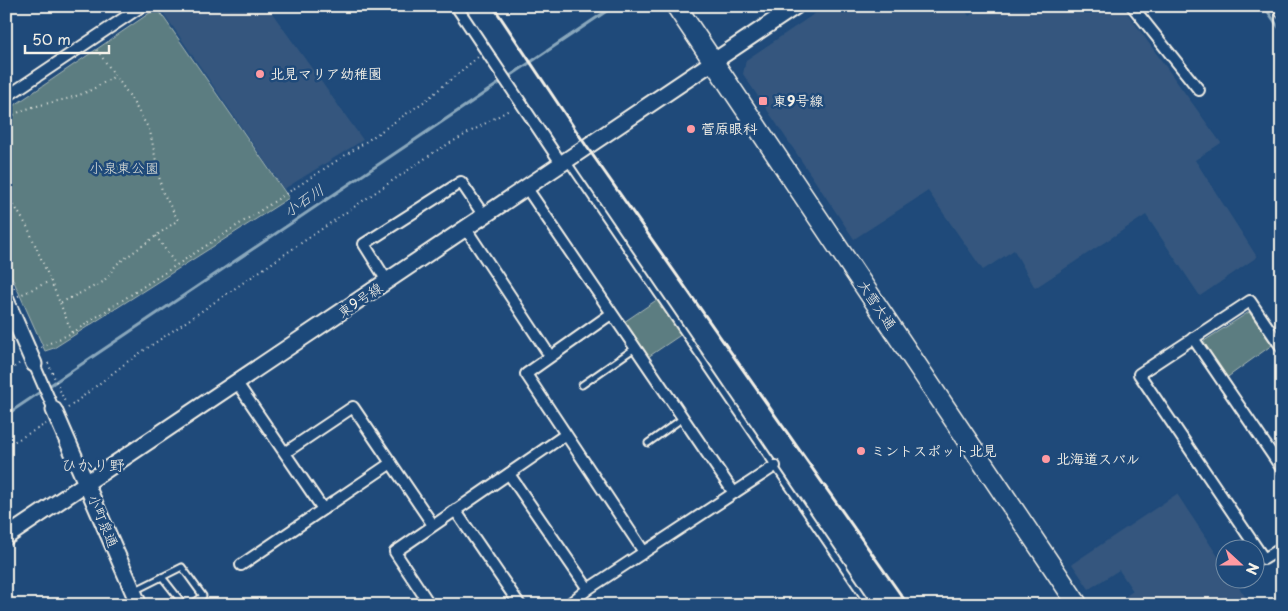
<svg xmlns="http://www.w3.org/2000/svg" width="1288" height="611" viewBox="0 0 1288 611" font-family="'Playpen Sans','Klee One',sans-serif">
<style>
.built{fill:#35577e}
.green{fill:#5c7d81;stroke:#a8b7b4}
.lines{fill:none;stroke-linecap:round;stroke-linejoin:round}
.stream{stroke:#89a7bc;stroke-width:3}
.lane-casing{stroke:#f4f1e8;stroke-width:9}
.street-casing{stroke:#f4f1e8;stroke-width:14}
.secondary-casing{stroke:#f4f1e8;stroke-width:19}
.highway-casing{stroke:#f4f1e8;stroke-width:22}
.path{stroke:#f4f1e8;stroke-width:2;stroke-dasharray:1 4;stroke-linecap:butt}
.lane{stroke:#1f4a7a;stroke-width:5}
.street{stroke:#1f4a7a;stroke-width:10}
.secondary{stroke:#1f4a7a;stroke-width:15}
.highway{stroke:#1f4a7a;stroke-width:19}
.rail{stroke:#f4f1e8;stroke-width:3}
.poi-dot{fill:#ff9aa2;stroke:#1f4a7a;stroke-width:2}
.labels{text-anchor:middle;stroke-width:5;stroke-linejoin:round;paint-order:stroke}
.poi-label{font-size:14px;font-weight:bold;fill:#f4f1e8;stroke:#1f4a7a;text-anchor:start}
.park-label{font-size:14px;fill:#dde0d9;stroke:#1f4a7a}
.street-label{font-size:14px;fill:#f4f1e8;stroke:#1f4a7a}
.water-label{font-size:15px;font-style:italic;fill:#d9dedd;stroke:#1f4a7a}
.quarter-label{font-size:16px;fill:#f4f1e8;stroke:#1f4a7a}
</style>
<rect width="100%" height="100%" fill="#1f4a7a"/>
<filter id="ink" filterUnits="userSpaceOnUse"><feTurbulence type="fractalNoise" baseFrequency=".02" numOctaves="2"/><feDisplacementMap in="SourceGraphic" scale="10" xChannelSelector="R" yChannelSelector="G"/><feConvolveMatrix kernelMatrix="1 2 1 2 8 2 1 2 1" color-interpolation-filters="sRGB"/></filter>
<g filter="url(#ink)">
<g class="built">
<polygon points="162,6 267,6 363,140 284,189 160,8"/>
<polygon points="826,6 962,6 969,16 983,6 1122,6 1221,143 1195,160 1257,257 1200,296 1146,215 1035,288 1014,250 983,270 928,191 854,239 743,74 746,60"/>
<polygon points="1177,494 1225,567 1226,578 1233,579 1251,605 1114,605 1133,591 1119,570 1089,589 1072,564"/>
</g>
<g class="green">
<polygon points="157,8 289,198 54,348 45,351 6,264 6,111"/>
<polygon points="658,299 682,334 648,357 624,322"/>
<polygon points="1249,312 1272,345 1225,379 1201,343"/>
</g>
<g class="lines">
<g class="stream">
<polyline points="1264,6 1282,32"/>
<polyline points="6,415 614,6"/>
</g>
<g class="lane-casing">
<g id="lane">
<polyline points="567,161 869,605"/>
<polyline points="582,385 635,348"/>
<polyline points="648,443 683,418"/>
<polyline points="162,577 184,605"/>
<polyline points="134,591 182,567 203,596 191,605"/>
</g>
</g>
<g class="street-casing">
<g id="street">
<polyline points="456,6 561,163"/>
<polyline points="1132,6 1199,90"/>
<polyline points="1278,6 1282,13"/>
<polyline points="6,97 142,6"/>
<polyline points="526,187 734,493"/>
<polyline points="466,229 550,356"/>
<polyline points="387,281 364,244 461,182 484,216"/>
<polyline points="611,314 526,374 644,552"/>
<polyline points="1193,338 1282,469"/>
<polyline points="1282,348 1250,301 1139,374 1264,559 1282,548"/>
<polyline points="34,364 54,410"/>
<polyline points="237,383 323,509"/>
<polyline points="286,452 353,407 433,525"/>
<polyline points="509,474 588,589"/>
<polyline points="455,510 520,605"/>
<polyline points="241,565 391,463"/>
<polyline points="430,605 395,552 565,435"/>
<polyline points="568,605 588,589 775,466"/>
</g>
</g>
<g class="secondary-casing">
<g id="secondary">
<polyline points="6,300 34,364"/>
<polyline points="54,410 139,605"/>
<polyline points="6,537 796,6"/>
</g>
</g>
<g class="highway-casing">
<polyline id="highway" points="676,6 1078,605"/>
</g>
<g class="path">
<path d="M6,121C19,106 57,103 76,96C90,92 103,83 115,76"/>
<polyline points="6,192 28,228 60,303 103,282 117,264 178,220 162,191 150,131 129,95 97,50"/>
<polyline points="156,236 176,265"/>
<polyline points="6,269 15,290"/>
<polyline points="18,296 50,281"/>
<polyline points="72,333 361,145 425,101 478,57"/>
<polyline points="41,347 72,333 60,303"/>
<polyline points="48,363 65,402"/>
<polyline points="6,373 20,363"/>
<polyline points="68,408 127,362 436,151 511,109"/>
<polyline points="6,446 46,424"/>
</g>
<use href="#lane" class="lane"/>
<use href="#street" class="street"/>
<use href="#secondary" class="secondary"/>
<use href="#highway" class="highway"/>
<polyline class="rail" points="493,6 587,147 908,605"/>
</g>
</g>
<g class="poi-dot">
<circle cx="260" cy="74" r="5"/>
<rect x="758" y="96" width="10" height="10" rx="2.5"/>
<circle cx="691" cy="129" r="5"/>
<circle cx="861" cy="451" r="5"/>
<circle cx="1046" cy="459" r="5"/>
</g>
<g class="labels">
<g class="poi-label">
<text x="270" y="79">北見マリア幼稚園</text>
<text x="773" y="106">東9号線</text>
<text x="701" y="134">菅原眼科</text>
<text x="871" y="456">ミントスポット北見</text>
<text x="1056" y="464">北海道スバル</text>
</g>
<g class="park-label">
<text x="124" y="173">小泉東公園</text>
</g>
<g class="street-label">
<text transform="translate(360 300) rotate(-34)" y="5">東9号線</text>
<text transform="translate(877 305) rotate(56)" y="5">大雪大通</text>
<text transform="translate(103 521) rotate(67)" y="5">小町泉通</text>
</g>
<g class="water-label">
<text transform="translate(304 201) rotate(-34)" y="5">小石川</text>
</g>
<g class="quarter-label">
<text x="93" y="471">ひかり野</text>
</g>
</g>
<rect width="1288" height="611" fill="none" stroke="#1f4a7a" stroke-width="25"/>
<rect x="12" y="12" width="1263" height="586" fill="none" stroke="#f4f1e8" stroke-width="2" filter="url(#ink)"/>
<g transform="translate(1240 564) rotate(111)"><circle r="24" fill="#1f4a7a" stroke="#748da6"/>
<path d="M0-4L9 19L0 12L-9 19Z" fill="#ff9aa2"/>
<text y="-8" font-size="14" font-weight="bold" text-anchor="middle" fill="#f4f1e8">N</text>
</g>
<path d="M25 45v8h84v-8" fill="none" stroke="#f4f1e8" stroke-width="2.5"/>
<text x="32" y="45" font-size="15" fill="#f4f1e8" stroke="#1f4a7a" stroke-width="4" paint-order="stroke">50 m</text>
</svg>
